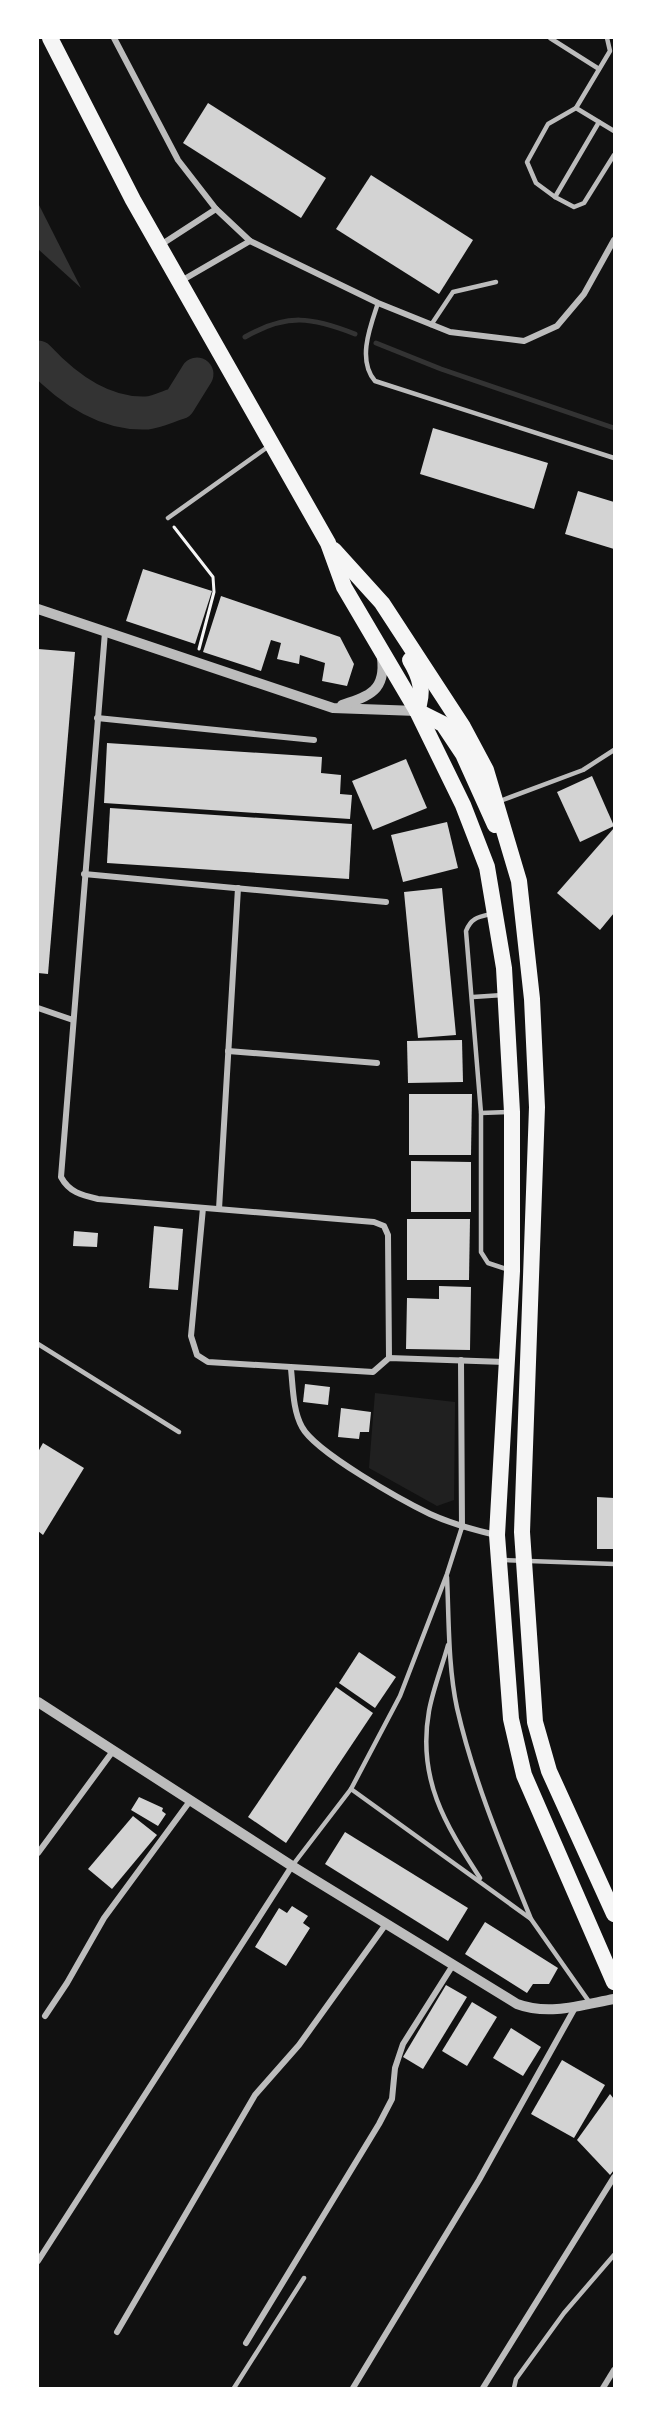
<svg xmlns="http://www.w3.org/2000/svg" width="652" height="2426" viewBox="0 0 652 2426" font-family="'Fira Sans',sans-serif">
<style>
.green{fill:#202020}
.water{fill:#333}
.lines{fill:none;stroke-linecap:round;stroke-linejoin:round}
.stream{stroke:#333;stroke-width:5}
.river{stroke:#333;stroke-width:33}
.building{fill:#d3d3d3}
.path{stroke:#f5f5f5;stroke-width:3}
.service{stroke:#bcbcbc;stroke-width:4.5}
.minor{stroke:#bcbcbc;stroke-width:6}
.tertiary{stroke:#bcbcbc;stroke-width:10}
.trunk{stroke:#f5f5f5;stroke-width:16}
</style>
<rect width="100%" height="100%" fill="#111"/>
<polygon class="green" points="375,1393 455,1402 454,1500 437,1506 369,1468"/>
<polygon class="water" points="38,203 81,288 38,249"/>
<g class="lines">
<g class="stream">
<path d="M245,337C287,313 312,317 355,334"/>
<polyline points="376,343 441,369 614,428"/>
</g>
<path class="river" d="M38,357C66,387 103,415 147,413C157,412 169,406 179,403L197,374"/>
</g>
<g class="building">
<polygon points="208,103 326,178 301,218 183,143"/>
<polygon points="371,175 473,240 439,294 336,229"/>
<polygon points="433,428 548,463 534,509 420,474"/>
<polygon points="578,491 614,502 614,549 565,534"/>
<polygon points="143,569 212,591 195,644 126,621"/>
<polygon points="221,596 340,637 354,664 347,686 322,681 325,663 300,655 299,664 277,659 281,643 271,640 261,671 203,652"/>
<polygon points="38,649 75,652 48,974 38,973"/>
<polygon points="107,743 322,757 321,773 341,775 340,794 352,795 350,819 104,803"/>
<polygon points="406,759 427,808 373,830 352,781"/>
<polygon points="592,776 614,826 580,842 557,792"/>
<polygon points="110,808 352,824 349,879 107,863"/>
<polygon points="447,822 458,868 403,882 391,835"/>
<polygon points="614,828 614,913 600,930 557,893"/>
<polygon points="442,888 456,1035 418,1038 404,892"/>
<polygon points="462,1040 463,1082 408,1083 407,1041"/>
<polygon points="409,1094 472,1094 471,1155 409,1155"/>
<polygon points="411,1161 471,1162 471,1212 411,1212"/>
<polygon points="407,1219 470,1219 469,1280 407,1280"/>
<polygon points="154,1226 183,1229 178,1290 149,1288"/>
<polygon points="74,1231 98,1233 97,1247 73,1246"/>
<polygon points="439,1286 471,1287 470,1350 406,1349 407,1298 439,1299"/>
<polygon points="305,1384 330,1387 328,1405 303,1402"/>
<polygon points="341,1408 371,1412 369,1432 360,1432 359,1439 338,1437"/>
<polygon points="43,1443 84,1468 43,1535 38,1531 38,1452"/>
<polygon points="597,1497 614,1498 614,1549 597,1549"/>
<polygon points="359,1652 396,1677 375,1708 339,1683"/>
<polygon points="336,1687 373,1713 286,1843 248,1817"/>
<polygon points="139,1797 163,1808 162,1811 166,1814 158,1826 131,1810"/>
<polygon points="133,1816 157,1835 112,1889 88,1869"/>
<polygon points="345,1832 468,1908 448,1941 325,1864"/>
<polygon points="292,1906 308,1916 303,1923 310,1928 286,1966 255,1947 279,1908 287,1913"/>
<polygon points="485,1922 558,1968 549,1984 533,1984 527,1993 465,1954"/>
<polygon points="446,1985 467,1997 423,2069 403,2057"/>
<polygon points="472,2002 497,2017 467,2066 442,2051"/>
<polygon points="511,2028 541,2047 523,2076 493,2058"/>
<polygon points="562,2060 605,2085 574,2138 531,2114"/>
<polygon points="610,2094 614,2099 614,2170 610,2175 577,2140"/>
</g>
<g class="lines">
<polyline class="path" points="174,527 213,577 214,592 199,649"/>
<g class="service">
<polyline points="550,38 599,69"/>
<polyline points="607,38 610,51 576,108 614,131"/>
<polyline points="599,122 555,197 574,207 584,203 614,155"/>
<polyline points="555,197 536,183 527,162 548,124 576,108"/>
<path d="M378,303C370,327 357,360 375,381L614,458"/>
<polyline points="431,325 453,292 496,282"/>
<polyline points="168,518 269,446"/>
<polyline points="500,801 583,770 614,750"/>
<path d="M491,914C478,917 471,918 466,931L481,1113V1252L488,1263L509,1270"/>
<polyline points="473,997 503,995"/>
<polyline points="481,1113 508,1112"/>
<polyline points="38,1344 179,1432"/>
<polyline points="503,1560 614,1564"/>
<path d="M447,1577C449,1620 448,1666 457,1708C474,1782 503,1850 531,1919"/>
<path d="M448,1645C442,1667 433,1689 429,1711C417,1779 445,1824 480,1878"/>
<polyline points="351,1789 531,1919 590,2003"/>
<polyline points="292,1866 351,1789 400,1696 447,1574 462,1527"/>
<polyline points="234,2388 304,2278"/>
<polyline points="514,2388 516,2379 564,2313 614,2255"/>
</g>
<g class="minor">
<polyline points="114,38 178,160 216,209 250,241 378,303 450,332 524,341 557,326 584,294 614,240"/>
<polyline points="159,246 216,209"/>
<polyline points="181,281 250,241"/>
<path d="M105,632L61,1177C69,1192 81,1195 98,1199L374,1222L384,1226L388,1235L389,1358"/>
<polyline points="97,718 314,740"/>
<polyline points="84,874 386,902"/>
<polyline points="38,1008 73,1020"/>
<polyline points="228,1051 377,1063"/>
<polyline points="203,1208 191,1336 197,1355 208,1362 373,1372 389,1358 505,1362"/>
<polyline points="219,1209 238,888"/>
<polyline points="461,1360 462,1527"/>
<path d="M291,1369C293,1388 293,1411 302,1427C315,1452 403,1501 430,1514C452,1524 474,1530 496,1535"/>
<polyline points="38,1853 113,1751"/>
<polyline points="45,2016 67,1983 104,1918 190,1801"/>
<polyline points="38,2261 292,1866"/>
<polyline points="117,2332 255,2095 299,2045 386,1924"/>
<polyline points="246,2343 379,2124 392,2099 395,2068 403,2044 453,1965"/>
<polyline points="353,2388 479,2180 576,2006"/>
<polyline points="483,2388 614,2177"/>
<polyline points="603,2388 614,2370"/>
</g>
<g class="tertiary">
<polyline points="38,609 333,708 417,711"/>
<path d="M342,705C369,696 386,691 382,658"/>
<path d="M38,1702L292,1866L517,2004C549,2016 582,2005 614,1999"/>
</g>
<g class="trunk">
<polyline points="50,38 133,200 328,543 344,587 417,711 463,805 487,867 504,968 512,1112 512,1271 497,1535 511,1719 524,1775 614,1982"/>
<polyline points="334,550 382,603 463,727 486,770 519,881 532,999 537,1107 522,1532 535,1722 549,1771 614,1914"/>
<path d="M410,660C421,678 424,691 417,711"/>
<polyline points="417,711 443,724 463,754 495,825"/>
</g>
</g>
<rect width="652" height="2426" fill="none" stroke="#ffffff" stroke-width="78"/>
</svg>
